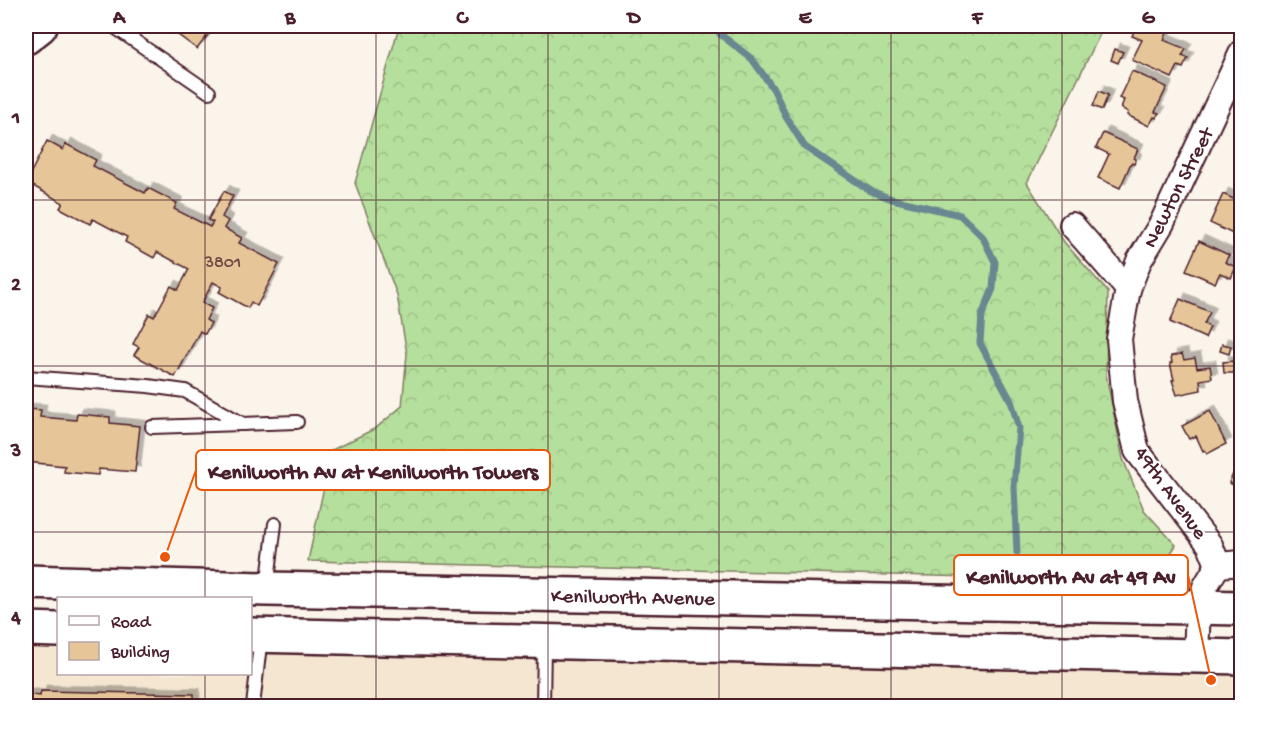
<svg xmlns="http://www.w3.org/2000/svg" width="1267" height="732" viewBox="0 0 1267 732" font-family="'Gochi Hand',sans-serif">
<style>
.built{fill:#f4e6d1}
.forest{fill:url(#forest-crowns);stroke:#807f64;stroke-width:1.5}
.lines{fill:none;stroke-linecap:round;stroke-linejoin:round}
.stream{stroke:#688791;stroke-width:7}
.building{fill:#e6c698;stroke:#4a1f2b;stroke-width:1.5;filter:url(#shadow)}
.lane-casing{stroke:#4a1f2b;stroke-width:16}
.street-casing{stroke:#4a1f2b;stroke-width:28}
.secondary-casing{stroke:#4a1f2b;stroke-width:38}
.primary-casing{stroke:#4a1f2b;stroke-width:38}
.lane{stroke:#fff;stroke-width:12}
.street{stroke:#fff;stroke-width:24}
.secondary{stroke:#fff;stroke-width:33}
.primary{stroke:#fff;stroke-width:33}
.grid{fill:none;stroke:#4a1f2b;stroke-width:1.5;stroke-opacity:0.55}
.labels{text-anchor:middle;stroke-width:4.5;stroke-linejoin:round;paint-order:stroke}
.number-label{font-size:18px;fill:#714946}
.street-label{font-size:21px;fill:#4a1f2b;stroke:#fff}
.leader{fill:none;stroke:#e8590c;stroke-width:2}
.callout-dot{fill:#e8590c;stroke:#fff;stroke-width:2}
.callout{fill:#fff;stroke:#e8590c;stroke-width:2}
.callout-label{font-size:22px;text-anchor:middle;font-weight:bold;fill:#4a1f2b}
.neatline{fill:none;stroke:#4a1f2b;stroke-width:2}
.grid-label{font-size:20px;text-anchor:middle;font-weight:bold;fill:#4a1f2b}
</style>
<defs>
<pattern id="forest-crowns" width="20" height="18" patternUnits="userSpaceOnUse" patternTransform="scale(1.5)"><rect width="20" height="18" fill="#b5df9c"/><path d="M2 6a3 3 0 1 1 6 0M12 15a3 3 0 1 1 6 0" fill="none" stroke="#9dbf87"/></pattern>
<filter id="shadow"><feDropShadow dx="5.5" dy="-5.5" stdDeviation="0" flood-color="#0004"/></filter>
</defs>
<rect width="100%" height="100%" fill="#faf4ea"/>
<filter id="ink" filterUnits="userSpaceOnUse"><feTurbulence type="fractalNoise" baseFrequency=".0167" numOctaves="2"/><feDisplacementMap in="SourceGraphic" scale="12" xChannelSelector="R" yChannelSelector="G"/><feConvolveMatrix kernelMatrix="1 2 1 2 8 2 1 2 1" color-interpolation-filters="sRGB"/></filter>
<g filter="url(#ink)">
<polygon class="built" points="26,629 58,630 58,674 250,674 251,635 1242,657 1241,706 26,706"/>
<polygon class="forest" points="399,26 1104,26 1027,183 1064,242 1108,292 1106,375 1123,459 1144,510 1176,545 1158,574 1140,579 976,577 308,561 332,450 376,428 402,406 407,354 397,295 355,183"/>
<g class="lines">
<polyline class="stream" points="716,26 720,34 752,59 774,90 786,117 805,147 871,191 892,199 960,215 982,236 995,262 993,289 982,315 980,343 1011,401 1019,428 1014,487 1017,552"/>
</g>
<g class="building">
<polygon points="166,26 215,26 197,49"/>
<polygon points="1136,26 1155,26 1168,31 1164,40 1186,49 1182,56 1188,58 1183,68 1178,66 1172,78 1132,60 1142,40 1132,36"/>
<polygon points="1115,49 1123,52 1118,63 1111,60"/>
<polygon points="1132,71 1167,87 1155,112 1159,113 1156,118 1154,117 1149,126 1127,115 1128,112 1121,108 1124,100 1119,98"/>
<polygon points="1099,91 1108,95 1102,110 1093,106"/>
<polygon points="1103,133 1138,149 1134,158 1136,159 1134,164 1131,163 1120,188 1098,178 1109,154 1096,148"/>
<polygon points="47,141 63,150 66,144 96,160 93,166 145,193 148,188 177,203 174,209 210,227 213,222 208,220 224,191 233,196 222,217 228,221 224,228 242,238 239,243 279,264 257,306 251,302 248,308 219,292 222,287 213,282 202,303 212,308 206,320 211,323 205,334 200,331 175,377 134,355 139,347 133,344 149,314 154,317 171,286 178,290 189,269 157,252 154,258 125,242 127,237 93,219 90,224 60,208 63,203 26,182"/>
<polygon points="1223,194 1242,203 1242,227 1237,236 1210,223"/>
<polygon points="1199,241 1229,255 1225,262 1236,267 1231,278 1220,273 1215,283 1186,270"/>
<polygon points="1180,299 1210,312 1204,324 1210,327 1205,338 1170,322"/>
<polygon points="1222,344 1231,346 1229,354 1220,351"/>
<polygon points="1182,354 1184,360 1195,358 1197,368 1210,366 1212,378 1200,380 1201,390 1177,395 1172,380 1174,380 1170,363 1172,363 1171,356"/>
<polygon points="1233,361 1234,373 1224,373 1223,362"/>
<polygon points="26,409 41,410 40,417 76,420 77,414 110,417 110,423 140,426 135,472 99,469 98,475 64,472 65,466 26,462"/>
<polygon points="1210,411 1226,444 1207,454 1205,450 1203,451 1196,436 1189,439 1182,426"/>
<polygon points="1242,454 1242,489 1229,483"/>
<polygon points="41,691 194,694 194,706 26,706 26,694 40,696"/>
</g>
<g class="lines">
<g class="lane-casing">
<g id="lane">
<polyline points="113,26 209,92"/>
<polyline points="26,377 148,386 185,391 243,424"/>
<polyline points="152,427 297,422"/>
<polyline points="267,588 275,524"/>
<polyline points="253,706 261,636"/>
<polyline points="543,706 544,644"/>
</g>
</g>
<g class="street-casing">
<g id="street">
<polyline points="1072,225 1128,289 1119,339 1125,401 1137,451 1210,545 1218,565"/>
<polyline points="1128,289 1139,261 1162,223 1242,52"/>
<polyline points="1218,565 1242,563"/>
<polyline points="1196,656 1198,608 1205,587 1218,565"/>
</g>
</g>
<g class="secondary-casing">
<polyline id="secondary" points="26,37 40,26"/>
</g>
<g class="primary-casing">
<g id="primary">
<polyline points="26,582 267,589 1242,608"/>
<polyline points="26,629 58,630"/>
<polyline points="250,635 1242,657"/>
</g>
</g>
<use href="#lane" class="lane"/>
<use href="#street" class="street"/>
<use href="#secondary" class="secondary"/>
<use href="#primary" class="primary"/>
</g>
</g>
<path class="grid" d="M205,26V598M376,26V706M548,26V706M719,26V706M891,26V706M1062,26V706M26,200H1242M26,366H1242M26,532H1242M205,674V706"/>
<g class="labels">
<g class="number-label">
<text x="223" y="267">3801</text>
</g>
<g class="street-label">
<text transform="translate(1177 187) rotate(-63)" y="7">Newton Street</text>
<text transform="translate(1172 492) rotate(54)" y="7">49th Avenue</text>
<text transform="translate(633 596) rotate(1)" y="7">Kenilworth Avenue</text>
</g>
</g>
<path class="leader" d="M165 557L196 470M1211 680L1188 575"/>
<g class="callout-dot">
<circle cx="165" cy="557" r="6"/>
<circle cx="1211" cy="680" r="6"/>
</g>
<g class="callout">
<rect x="196" y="450" width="354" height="40" rx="6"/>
<rect x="954" y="555" width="234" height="40" rx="6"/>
</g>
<g class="callout-label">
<text x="373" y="478">Kenilworth Av at Kenilworth Towers</text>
<text x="1071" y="583">Kenilworth Av at 49 Av</text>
</g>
<rect width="1267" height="732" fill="none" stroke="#fff" stroke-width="66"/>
<rect x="57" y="597" width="195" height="78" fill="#ffffff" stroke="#b7a5aa" stroke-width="1.5"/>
<rect x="69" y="616" width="30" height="9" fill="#ffffff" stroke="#b7a5aa" stroke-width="1.5"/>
<text x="111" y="627" font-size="18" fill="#4a1f2b">Road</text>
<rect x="69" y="642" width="30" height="18" fill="#e6c698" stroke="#b7a5aa" stroke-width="1.5"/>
<text x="111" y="657" font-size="18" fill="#4a1f2b">Building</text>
<rect x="33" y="33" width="1201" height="666" class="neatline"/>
<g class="grid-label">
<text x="119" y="23">A</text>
<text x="290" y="23">B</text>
<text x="462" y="23">C</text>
<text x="634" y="23">D</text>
<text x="805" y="23">E</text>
<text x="977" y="23">F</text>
<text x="1148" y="23">G</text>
<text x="16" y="123">1</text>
<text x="16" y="290">2</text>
<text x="16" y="456">3</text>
<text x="16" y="623">4</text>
</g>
</svg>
